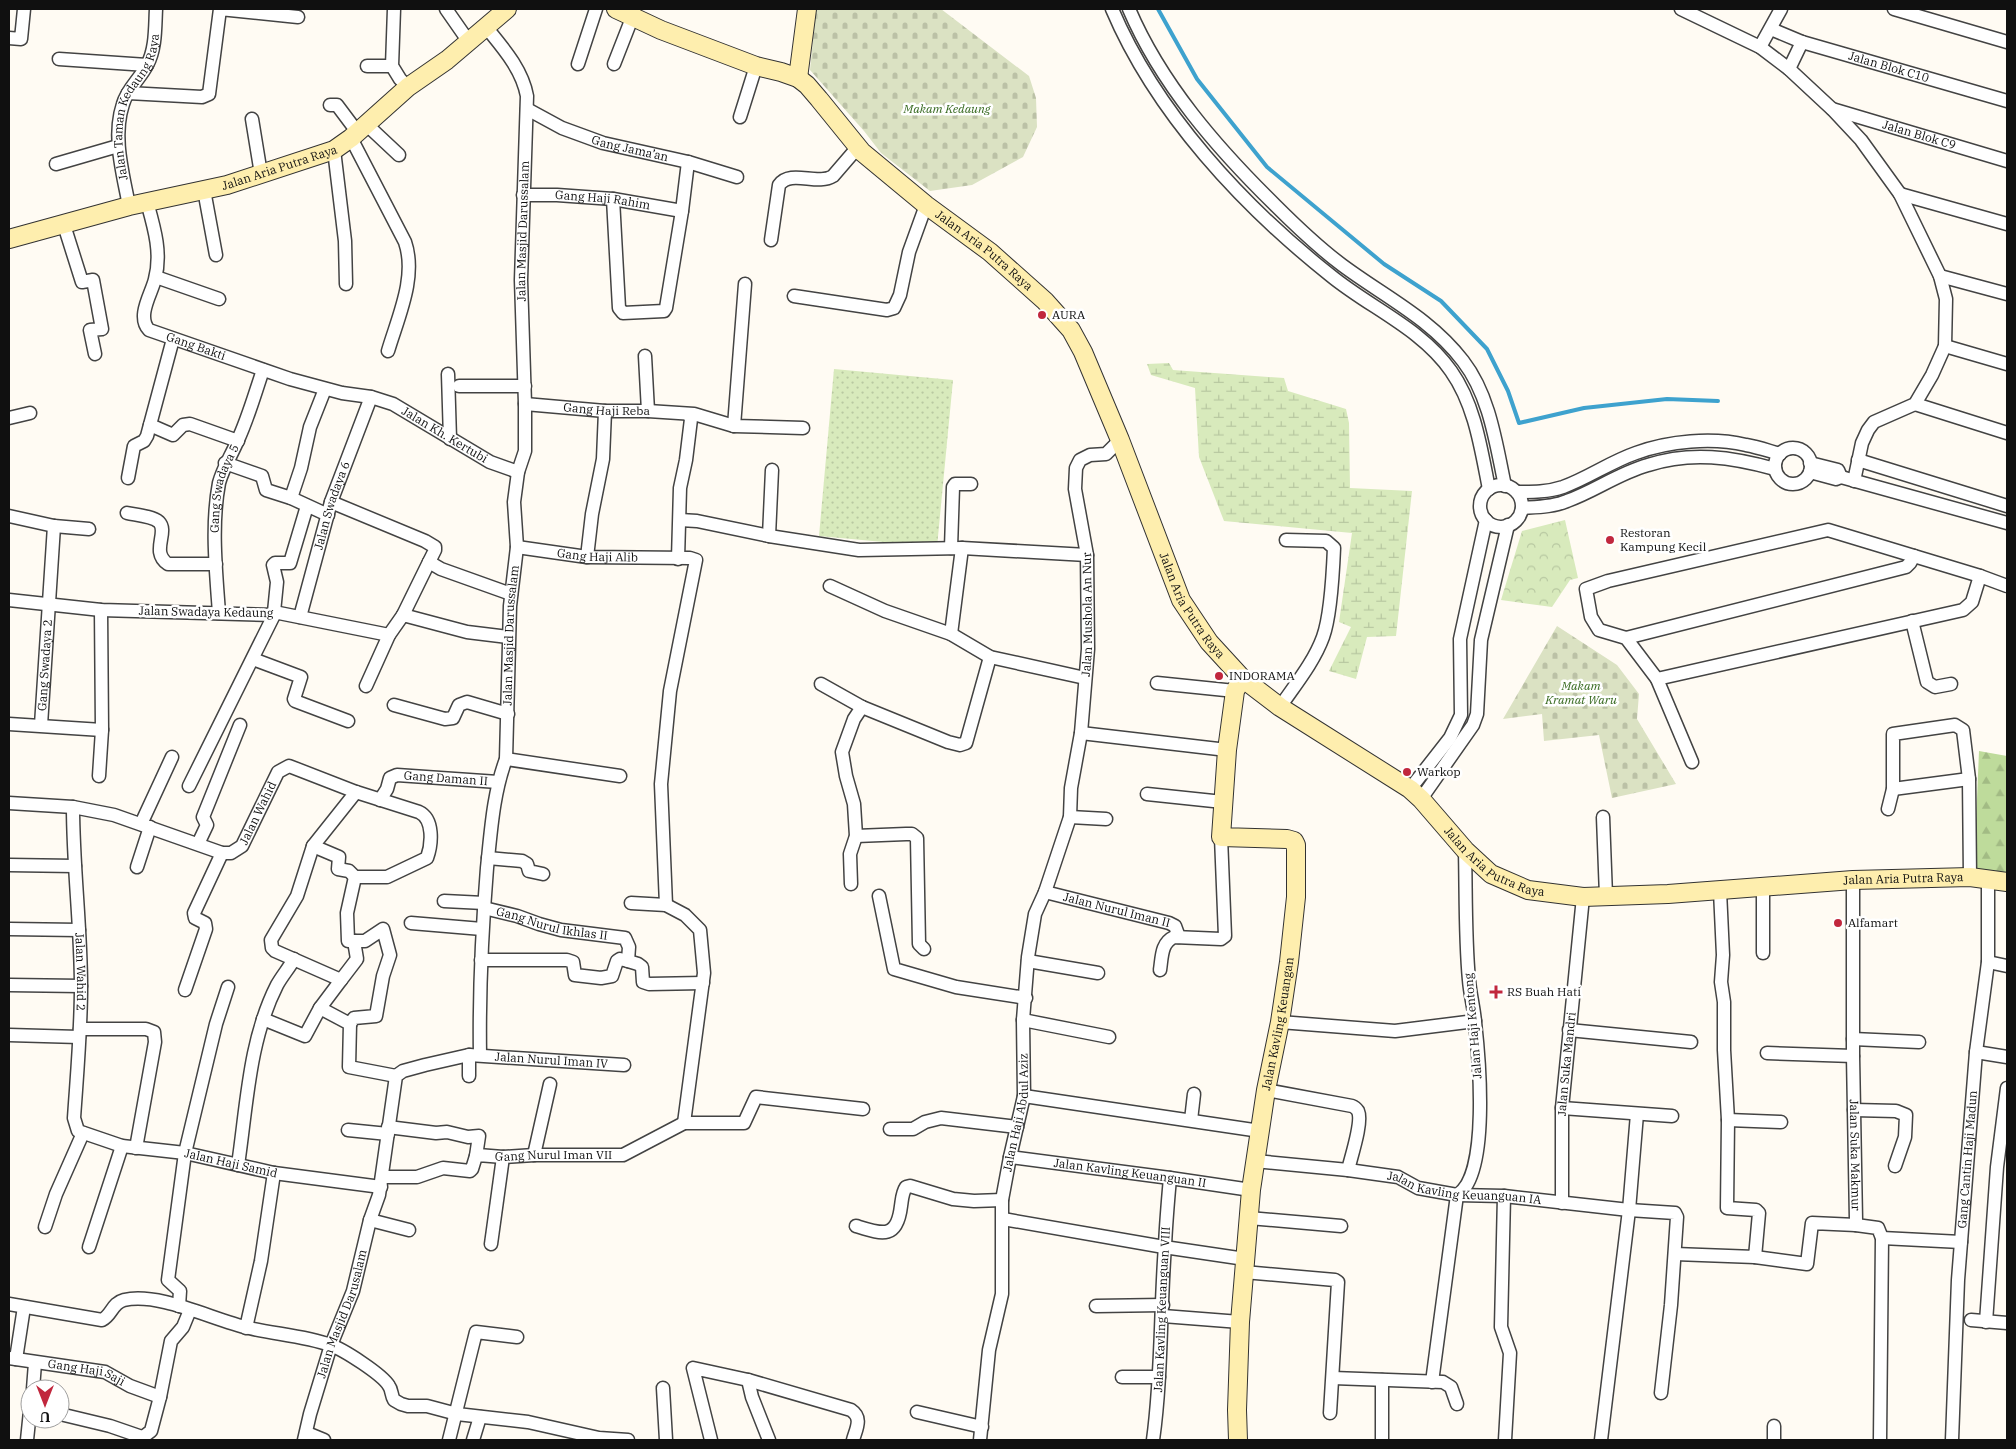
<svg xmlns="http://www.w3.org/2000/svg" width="2016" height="1449" viewBox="0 0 2016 1449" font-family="'IBM Plex Serif',serif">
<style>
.grass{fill:url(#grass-dots)}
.forest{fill:url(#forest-firs)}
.wetland{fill:url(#wetland-marsh)}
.cemetery{fill:url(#cemetery-stones)}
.park{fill:url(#park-crowns)}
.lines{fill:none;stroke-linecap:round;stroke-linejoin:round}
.stream{stroke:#3ea2ce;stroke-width:4}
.street-casing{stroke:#434343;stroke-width:15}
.secondary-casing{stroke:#323232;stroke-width:20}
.street{stroke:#fff;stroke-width:12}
.secondary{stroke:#feeeae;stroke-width:18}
.poi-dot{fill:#c1273d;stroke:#fff;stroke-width:2}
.labels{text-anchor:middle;stroke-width:5;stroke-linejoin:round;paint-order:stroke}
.street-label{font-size:12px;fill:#101010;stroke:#fff}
.park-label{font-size:12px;font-style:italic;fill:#36691f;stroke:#fff}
.poi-label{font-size:12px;fill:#101010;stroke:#fff;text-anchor:start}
</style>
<defs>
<pattern id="grass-dots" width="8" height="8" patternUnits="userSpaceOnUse" patternTransform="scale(1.25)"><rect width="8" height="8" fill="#d8eabc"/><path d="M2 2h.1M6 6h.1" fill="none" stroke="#b8c8a1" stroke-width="1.8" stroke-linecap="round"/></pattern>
<pattern id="forest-firs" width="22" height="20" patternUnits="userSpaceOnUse" patternTransform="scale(1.25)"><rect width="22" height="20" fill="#bedb9b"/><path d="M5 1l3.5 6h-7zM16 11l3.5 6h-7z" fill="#a2bb84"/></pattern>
<pattern id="wetland-marsh" width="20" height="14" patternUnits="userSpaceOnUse" patternTransform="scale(1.25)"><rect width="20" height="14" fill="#d8eabc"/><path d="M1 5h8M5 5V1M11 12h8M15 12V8" fill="none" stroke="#b8c8a1"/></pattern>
<pattern id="cemetery-stones" width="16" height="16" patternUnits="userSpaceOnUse" patternTransform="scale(1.25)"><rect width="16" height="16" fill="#dbe2c3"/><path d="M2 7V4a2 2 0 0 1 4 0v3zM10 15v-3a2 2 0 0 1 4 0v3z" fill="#bbc1a6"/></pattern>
<pattern id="park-crowns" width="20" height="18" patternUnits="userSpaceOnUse" patternTransform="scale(1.25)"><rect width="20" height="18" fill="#d8eabc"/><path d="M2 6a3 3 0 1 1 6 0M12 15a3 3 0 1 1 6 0" fill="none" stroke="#b8c8a1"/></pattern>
</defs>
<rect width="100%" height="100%" fill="#fffbf3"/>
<polygon class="grass" points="834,369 953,380 937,547 819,536"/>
<polygon class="forest" points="1979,751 2007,756 2007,878 1974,871"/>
<polygon class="wetland" points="1169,363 1173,370 1284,378 1288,391 1346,409 1349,423 1350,488 1412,491 1396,636 1367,637 1356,679 1329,671 1351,627 1339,622 1352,533 1224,521 1199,457 1195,388 1151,375 1147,364"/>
<g class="cemetery">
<polygon points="816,9 941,9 1029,76 1036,98 1037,127 1023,157 972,185 930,191 881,153 864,131 810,70"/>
<polygon points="1557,626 1617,665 1639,694 1637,719 1676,784 1612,798 1599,735 1544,741 1542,714 1503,719"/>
</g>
<polygon class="park" points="1565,520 1578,578 1570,580 1552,607 1501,600 1522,531"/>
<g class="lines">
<polyline class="stream" points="1158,9 1197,79 1267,167 1384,264 1441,301 1487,349 1508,391 1519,423 1584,408 1667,399 1718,401"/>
<g class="street-casing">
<g id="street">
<polyline points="394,9 392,66 400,79 408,87"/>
<polyline points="446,9 469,42"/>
<path d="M1112,9C1156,113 1243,206 1330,275C1370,308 1421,328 1451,371C1475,405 1481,449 1489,489"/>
<path d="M1129,9C1161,84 1217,148 1275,205C1296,226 1318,247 1342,265C1385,297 1430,318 1463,361C1490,396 1496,444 1505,486"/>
<polyline points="1681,9 1760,47 1789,69 1832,109 1861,140 1900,194 1940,276 1946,299 1945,346 1932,375 1915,404 1874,422 1868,430 1862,443 1854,481"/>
<polyline points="1894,9 2007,42"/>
<path id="s1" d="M1771,29L1802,42L2007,101"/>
<polyline points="9,38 21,39 24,9"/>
<polyline points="1760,47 1781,9"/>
<polyline points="59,59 147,65"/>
<polyline points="578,64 596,9"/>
<polyline points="614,64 632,18"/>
<polyline points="367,66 392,66"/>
<polyline points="1789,69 1802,42"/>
<polyline points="128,93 202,97 209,94 220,9 298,17"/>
<polyline points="330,105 337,105 358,133"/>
<path id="s2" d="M527,109L562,128L603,143L688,162L737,177"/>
<path id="s3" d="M1832,109L2007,161"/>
<polyline points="740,117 756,66"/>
<polyline points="252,119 261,174"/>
<polyline points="367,125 399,155"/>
<path d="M351,138L405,242C417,277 398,317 388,351"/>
<polyline points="334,150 345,241 346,284"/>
<polyline points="56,164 118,146"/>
<polyline points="204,190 216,255"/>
<polyline points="1900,194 2007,224"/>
<path id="s4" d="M523,195H557L613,199L682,211"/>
<polyline points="613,199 619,308 623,313 664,311 666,308 682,211 688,162"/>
<path id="s5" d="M147,202C154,227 162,253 155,279C152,293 136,316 149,330L290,379L342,393L371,397L393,404L490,462L518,472"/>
<path id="s6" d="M129,206C123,173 112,137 123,104C127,89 140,79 147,65C156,49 155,27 156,9"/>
<polyline points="64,225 82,282 93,280 102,329 90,330 95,354"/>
<path d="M771,240L779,185C791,169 817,186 833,176L858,147"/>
<polyline points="1940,276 2007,294"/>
<polyline points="156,277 219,299"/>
<polyline points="794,296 887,310 894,308 900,295 909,252 926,205"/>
<polyline points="1945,346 2007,364"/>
<polyline points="645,356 648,411"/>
<polyline points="448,374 450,439"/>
<polyline points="459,386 525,386"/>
<path id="s7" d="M525,404L605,411H648L694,414L734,426L803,428"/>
<polyline points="1915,404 2007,433"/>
<polyline points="9,418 30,413"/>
<polyline points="150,425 173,435 183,425 190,424 238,441"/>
<polyline points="734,426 745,284"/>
<circle cx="1793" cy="466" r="18"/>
<polyline points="1858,460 2007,506"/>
<polyline points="225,463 262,476 266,490 291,498 328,515"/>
<polyline points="1810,472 1836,479 1841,477 1838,470 1810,463"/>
<polyline points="1841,477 2007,523"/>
<polyline points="128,478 134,446 144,441 147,436 173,339"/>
<circle cx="1501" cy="506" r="21"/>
<path d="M1517,492C1533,492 1548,492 1563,487C1588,478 1610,462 1636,453C1669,441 1712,437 1746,445C1758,447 1769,451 1780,454"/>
<polyline points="291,498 301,468 310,427 325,389"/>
<polyline points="331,502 425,541 435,547 435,550 429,562 441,569 511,594"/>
<path d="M1522,508C1537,507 1553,507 1567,501C1595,491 1619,473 1648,465C1691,451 1732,457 1775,469"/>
<path d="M127,513C136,515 152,516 159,522C169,532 150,552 168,564H216"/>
<polyline points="9,516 54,526 89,529"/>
<polyline points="680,520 697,521 769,536 859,550 962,548 1087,555"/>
<polyline points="769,536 772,470"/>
<path id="s8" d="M517,547L587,557L690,558L696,560L670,691L661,784L666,905"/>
<polyline points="951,548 953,487 955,484 971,484"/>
<polyline points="587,557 592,514 603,459 605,411"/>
<polyline points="678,559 680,488 686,460 691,419 689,415"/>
<polyline points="830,586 885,611 951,634 990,657 1085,678"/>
<polyline points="9,600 101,610 274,615 274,612 389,635"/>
<polyline points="274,612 277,582 273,565 275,563 290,563 307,506"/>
<path id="s9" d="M219,613C216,571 211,525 219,483C223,468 231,456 237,442C248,419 255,393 263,370"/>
<polyline points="403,615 429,562"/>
<path id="s10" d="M300,617L331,502L371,397"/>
<polyline points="1912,621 1927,682 1935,687 1951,684"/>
<polyline points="951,634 962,548"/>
<polyline points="1626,638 1906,567 1910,563 1914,556"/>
<polyline points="253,659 301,677 294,699 295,701 348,721"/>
<polyline points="1657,679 1963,610 1972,602 1980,576"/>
<polyline points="1157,683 1235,691"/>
<polyline points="821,684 862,707 948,742 960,745 966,743 990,657"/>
<polyline points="366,686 389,635 403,615 467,632 508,637"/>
<polyline points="394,705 445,719 453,718 459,705 467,702 508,714"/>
<path d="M1280,707C1295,685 1314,662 1323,637C1331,615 1333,572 1334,548L1326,541L1286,540"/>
<polyline points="9,724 102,730"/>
<path id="s11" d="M41,725L54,526"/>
<polyline points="1081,733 1227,750"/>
<polyline points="506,759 620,776"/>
<polyline points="1692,762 1657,679 1626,638 1599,630 1591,617 1586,589 1608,581 1828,530 1980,576 2007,586"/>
<polyline points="99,776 102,730 101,610"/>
<polyline points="189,786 274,615"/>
<polyline points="1410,789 1450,738 1461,715 1460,639 1486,520"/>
<polyline points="1893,789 1969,779"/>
<polyline points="1147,794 1223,802"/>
<polyline points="1421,799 1473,725 1477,714 1481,640 1508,525"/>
<path id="s12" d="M380,800L387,789L390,778L397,775L498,782"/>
<path id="s13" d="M9,803L73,807L114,815L222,853H231L242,846L278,772L289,766L356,792L419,812C434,819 432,844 427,858L387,877H355L349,871L338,869L339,857L313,846"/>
<path id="s14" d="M73,807C73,867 81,927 81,987C81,1031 77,1074 74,1118L78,1131L122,1146L185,1153L274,1173L381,1187"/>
<polyline points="1888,809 1893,789 1893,734 1955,725 1963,730 1969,779 1970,877"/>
<polyline points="1070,817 1106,819"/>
<polyline points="1603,817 1606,896"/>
<polyline points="141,824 172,757"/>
<polyline points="856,836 906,834 912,834 917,838 919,944 924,949"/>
<polyline points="198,844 207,825 203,817 240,725"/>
<polyline points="488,858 522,861 527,864 529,871 543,874"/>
<polyline points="9,865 75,866"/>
<polyline points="137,867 150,827"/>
<path id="s15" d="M1853,880V1056L1856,1220V1225L1878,1228L1882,1238L1880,1440"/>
<polyline points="851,884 850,854 856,836 854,804 846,776 842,752 854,719 862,707"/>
<polyline points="1763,888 1763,953"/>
<path id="s16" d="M1045,892L1169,923L1175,926L1179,937"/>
<polyline points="879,896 894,969 956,987 1026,998"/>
<polyline points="444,901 484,903"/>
<polyline points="631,903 666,905 685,915 700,930 704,973 684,1123"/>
<path id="s17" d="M484,908L517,916L539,924L561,930L625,938L629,947L628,961L638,964L642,967L643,982L649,984L703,983"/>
<polyline points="411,923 482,929"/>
<polyline points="9,929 79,930"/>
<polyline points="481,960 567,960 573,962 575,975 601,978 612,976 617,961 620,959 628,961"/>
<polyline points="1028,961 1098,973"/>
<polyline points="1988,962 2007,966"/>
<path d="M1160,970C1162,957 1161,943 1174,937L1221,939L1225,936L1221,837"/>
<polyline points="341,980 357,959 354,941"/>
<polyline points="9,985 81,986"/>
<polyline points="185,990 206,929 205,923 195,918 194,913 222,853"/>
<polyline points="320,1008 341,980 275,951 272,948 271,940 297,896 313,846 356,792"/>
<polyline points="263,1019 305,1036 320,1008 350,1024 349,1067 396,1076"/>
<polyline points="1023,1020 1109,1037"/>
<polyline points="1280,1022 1395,1031 1475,1021"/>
<polyline points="350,1024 354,1018 376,1016 383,976 390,955 383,929 365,941 348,941 347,913 355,877"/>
<polyline points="80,1029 146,1029 154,1032 155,1042 136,1148"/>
<polyline points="1569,1030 1691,1042"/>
<polyline points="9,1035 79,1037"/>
<polyline points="1853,1039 1919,1042"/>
<polyline points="1976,1052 2007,1057"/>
<polyline points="1767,1053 1853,1056"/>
<polyline points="469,1055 469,1076"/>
<path id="s18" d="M480,1055C479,992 482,930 487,868C491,831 493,794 506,759L510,606L517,547L514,502L518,472L525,451V404L521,280L527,96C522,69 503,48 486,27"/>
<path d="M1266,1090L1352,1106C1355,1107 1356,1108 1358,1111C1363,1122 1351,1157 1348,1170"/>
<polyline points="1024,1096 1260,1131"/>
<polyline points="1562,1108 1672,1116"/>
<polyline points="1854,1110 1896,1111 1906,1115 1905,1137 1895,1166"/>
<polyline points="1191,1120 1194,1094"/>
<polyline points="1728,1120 1781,1122"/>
<polyline points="388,1127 436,1133 447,1132 468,1137 479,1136 476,1156"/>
<polyline points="890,1129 913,1129 925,1122 941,1118 1017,1127"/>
<polyline points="348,1130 388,1134"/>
<polyline points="534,1155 550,1084"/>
<path id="s19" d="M1010,1157L1170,1178L1251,1190"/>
<path id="s20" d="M1255,1161L1348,1170L1398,1177L1418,1188L1457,1195L1504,1196L1629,1210L1675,1213L1677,1217L1671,1305L1661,1393"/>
<path d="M238,1165C247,1104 249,1040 277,985C282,976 289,968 294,959"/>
<path id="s21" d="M382,1177H417L443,1168L470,1171L472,1169L476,1156L478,1155L503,1157L534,1155H623L684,1123H744L756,1097L863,1109"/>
<path d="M1457,1195C1490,1176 1479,1057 1475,1022C1474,1008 1470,994 1469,980C1465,938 1466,893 1465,850"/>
<polyline points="1504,1196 1501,1327 1510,1353 1505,1440"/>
<path id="s22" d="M1562,1203V1108L1583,897"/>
<polyline points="1249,1218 1341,1226"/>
<polyline points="1003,1219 1164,1247 1245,1259"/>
<polyline points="370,1220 409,1230"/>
<path d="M856,1226C882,1234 897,1240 901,1206C902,1200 902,1193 906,1187L910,1186L953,1199L974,1201L1002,1200"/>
<polyline points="45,1227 56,1194 83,1133"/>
<polyline points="1882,1238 1961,1242"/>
<polyline points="491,1244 503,1157"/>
<polyline points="89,1247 122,1146"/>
<polyline points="1675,1254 1755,1257 1759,1213 1756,1210 1727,1208 1728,1120 1724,1050 1724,1002 1721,982 1723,955 1720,891"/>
<polyline points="1755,1257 1807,1264 1812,1223 1856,1225"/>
<polyline points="1244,1272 1335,1280 1338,1282 1330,1413"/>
<path d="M9,1304L102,1320C112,1315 112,1303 124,1300C160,1292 213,1320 249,1328C274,1334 306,1336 330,1345C343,1349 383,1375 389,1386C392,1390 391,1395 394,1400L401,1404L408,1406H427L457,1414L528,1422L599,1438L628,1440"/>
<polyline points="179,1306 180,1291 168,1280 185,1153 216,1024 228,987"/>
<polyline points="1096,1306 1163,1305"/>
<polyline points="1163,1316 1240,1322"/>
<polyline points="1971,1320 2007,1323"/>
<polyline points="1986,1322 1997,1167 2007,1088"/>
<polyline points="246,1328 261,1261 274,1173"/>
<path id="s23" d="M9,1358L105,1372L130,1386L160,1397"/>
<polyline points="16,1359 24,1307"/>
<polyline points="1122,1377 1159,1377"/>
<polyline points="1333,1378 1443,1382 1451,1387 1457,1404"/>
<polyline points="748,1380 752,1397 769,1440"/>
<polyline points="1432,1382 1457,1195"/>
<polyline points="663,1388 666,1440"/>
<polyline points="33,1389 35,1363"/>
<polyline points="917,1412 982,1427"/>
<polyline points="60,1414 110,1426 142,1437"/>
<polyline points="1774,1426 1774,1440"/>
<polyline points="307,1433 324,1440"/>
<polyline points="27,1440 30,1411"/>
<polyline points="139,1440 151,1431 160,1397 171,1341 183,1327 190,1310"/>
<path id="s24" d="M304,1440L310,1414L331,1345L353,1291L370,1220L379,1195L396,1076L403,1071L425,1065L469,1055L624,1065"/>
<polyline points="449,1440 476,1332 517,1337"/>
<polyline points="473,1440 480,1417"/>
<path d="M711,1440L693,1368L748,1380L851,1410C863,1418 856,1429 853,1440"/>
<path id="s25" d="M980,1440L989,1350L1002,1294V1200L1010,1157L1024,1096L1023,1020L1028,957L1035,914L1045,892L1070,817L1071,788L1081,733L1088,649L1087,555L1075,489L1076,468L1080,460L1090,455L1106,454L1120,440"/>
<path id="s26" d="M1153,1440C1162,1376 1160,1311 1165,1246C1166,1223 1168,1200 1170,1178"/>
<polyline points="1382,1440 1382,1380"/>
<polyline points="1601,1440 1629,1210 1637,1114"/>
<path id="s27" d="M1952,1440L1958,1280L1976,1052L1988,962V878"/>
</g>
</g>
<g class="secondary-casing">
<g id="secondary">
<path id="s28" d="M616,9L661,30L756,66L781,72L798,78L807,85L819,99L862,152L926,205L990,252L1045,301L1071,330L1083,352L1120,440L1181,600L1209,642L1242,678L1280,707L1410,789L1421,799L1465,850L1491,874L1528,890L1583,897L1668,894L1853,880L1970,877L2007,882"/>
<polyline points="798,78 807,9"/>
<path id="s29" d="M9,239L129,206L227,185L334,150L351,138L408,87L447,60L507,9"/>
<path id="s30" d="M1238,1440L1237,1410L1240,1322L1251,1190L1266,1090L1280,1022L1289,962L1296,897V845L1294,841L1287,839L1221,837L1227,750L1235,691L1242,678"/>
</g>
</g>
<use href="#street" class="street"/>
<use href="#secondary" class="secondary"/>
</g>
<g class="poi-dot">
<circle cx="1042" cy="315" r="5"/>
<circle cx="1610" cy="540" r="5"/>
<circle cx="1219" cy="676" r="5"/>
<circle cx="1407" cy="772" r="5"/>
<circle cx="1838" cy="923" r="5"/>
<path d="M1493.5 984.5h5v5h5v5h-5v5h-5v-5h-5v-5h5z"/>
</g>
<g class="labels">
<g class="street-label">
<text dy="4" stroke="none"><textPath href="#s1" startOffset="124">Jalan Blok C10</textPath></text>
<text dy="4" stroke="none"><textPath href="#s6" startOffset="104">Jalan Taman Kedaung Raya</textPath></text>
<text dy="4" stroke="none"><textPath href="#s3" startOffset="91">Jalan Blok C9</textPath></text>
<text dy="4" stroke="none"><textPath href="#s2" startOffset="111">Gang Jama’an</textPath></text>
<text dy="4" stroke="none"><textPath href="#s29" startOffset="280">Jalan Aria Putra Raya</textPath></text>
<text dy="4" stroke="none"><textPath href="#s4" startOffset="80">Gang Haji Rahim</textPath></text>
<text dy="4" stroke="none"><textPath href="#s18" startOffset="828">Jalan Masjid Darussalam</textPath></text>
<text dy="4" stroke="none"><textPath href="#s28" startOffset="450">Jalan Aria Putra Raya</textPath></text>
<text dy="4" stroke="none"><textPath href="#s5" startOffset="182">Gang Bakti</textPath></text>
<text dy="4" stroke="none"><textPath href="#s7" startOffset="82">Gang Haji Reba</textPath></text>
<text dy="4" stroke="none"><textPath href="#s5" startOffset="448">Jalan Kh. Kertubi</textPath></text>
<text dy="4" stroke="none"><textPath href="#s9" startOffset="126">Gang Swadaya 5</textPath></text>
<text dy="4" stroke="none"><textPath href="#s10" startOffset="116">Jalan Swadaya 6</textPath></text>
<text dy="4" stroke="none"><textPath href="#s8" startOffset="81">Gang Haji Alib</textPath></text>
<text dy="4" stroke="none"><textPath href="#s28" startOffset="870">Jalan Aria Putra Raya</textPath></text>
<text transform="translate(206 612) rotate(1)" y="4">Jalan Swadaya Kedaung</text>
<text dy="4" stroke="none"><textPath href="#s25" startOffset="838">Jalan Mushola An Nur</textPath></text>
<text dy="4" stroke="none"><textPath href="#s18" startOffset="422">Jalan Masjid Darussalam</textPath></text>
<text dy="4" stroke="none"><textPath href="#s11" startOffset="60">Gang Swadaya 2</textPath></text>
<text dy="4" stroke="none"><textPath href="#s12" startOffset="81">Gang Daman II</textPath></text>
<text dy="4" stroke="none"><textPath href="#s13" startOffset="279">Jalan Wahid</textPath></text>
<text dy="4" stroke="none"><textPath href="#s28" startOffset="1275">Jalan Aria Putra Raya</textPath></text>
<text dy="4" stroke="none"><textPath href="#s28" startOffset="1695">Jalan Aria Putra Raya</textPath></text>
<text dy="4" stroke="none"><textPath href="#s16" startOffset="74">Jalan Nurul Iman II</textPath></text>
<text dy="4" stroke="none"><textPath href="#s17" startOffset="70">Gang Nurul Ikhlas II</textPath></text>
<text dy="4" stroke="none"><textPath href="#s14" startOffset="165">Jalan Wahid 2</textPath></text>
<text dy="4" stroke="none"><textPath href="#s30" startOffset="419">Jalan Kavling Keuangan</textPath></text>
<text transform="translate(1473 1026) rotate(-95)" y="4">Jalan Haji Kentong</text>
<text dy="4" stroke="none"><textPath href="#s24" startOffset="536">Jalan Nurul Iman IV</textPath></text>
<text dy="4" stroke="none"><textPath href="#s22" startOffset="139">Jalan Suka Mandri</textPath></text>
<text dy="4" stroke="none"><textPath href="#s25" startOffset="331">Jalan Haji Abdul Aziz</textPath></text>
<text dy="4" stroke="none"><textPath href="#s21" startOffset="184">Gang Nurul Iman VII</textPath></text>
<text dy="4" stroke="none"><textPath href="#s15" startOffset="275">Jalan Suka Makmur</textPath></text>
<text dy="4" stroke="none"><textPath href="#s27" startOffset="281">Gang Cantin Haji Madun</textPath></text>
<text dy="4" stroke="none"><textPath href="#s14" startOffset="482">Jalan Haji Samid</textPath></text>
<text dy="4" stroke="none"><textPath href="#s19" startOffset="121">Jalan Kavling Keuanguan II</textPath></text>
<text dy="4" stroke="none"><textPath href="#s20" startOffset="212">Jalan Kavling Keuanguan IA</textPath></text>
<text dy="4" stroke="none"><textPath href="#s26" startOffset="131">Jalan Kavling Keuanguan VIII</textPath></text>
<text dy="4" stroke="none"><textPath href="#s24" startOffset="132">Jalan Masjid Darusalam</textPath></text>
<text dy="4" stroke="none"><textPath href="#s23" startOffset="79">Gang Haji Saji</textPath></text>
</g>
<g class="park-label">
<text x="947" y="113">Makam Kedaung</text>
<text x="1581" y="690">Makam<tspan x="1581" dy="14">Kramat Waru</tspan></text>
</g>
<g class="poi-label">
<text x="1052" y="319">AURA</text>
<text x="1620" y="537">Restoran<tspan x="1620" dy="14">Kampung Kecil</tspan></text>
<text x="1229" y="680">INDORAMA</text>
<text x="1417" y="776">Warkop</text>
<text x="1848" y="927">Alfamart</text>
<text x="1507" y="996">RS Buah Hati</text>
</g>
</g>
<rect width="2016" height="1449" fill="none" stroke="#101010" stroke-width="20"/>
<g transform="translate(45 1404) rotate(180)"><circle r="24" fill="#ffffff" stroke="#9f9f9f"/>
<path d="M0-4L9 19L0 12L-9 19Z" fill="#c1273d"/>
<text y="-8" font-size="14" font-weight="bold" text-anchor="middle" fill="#101010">U</text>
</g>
</svg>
